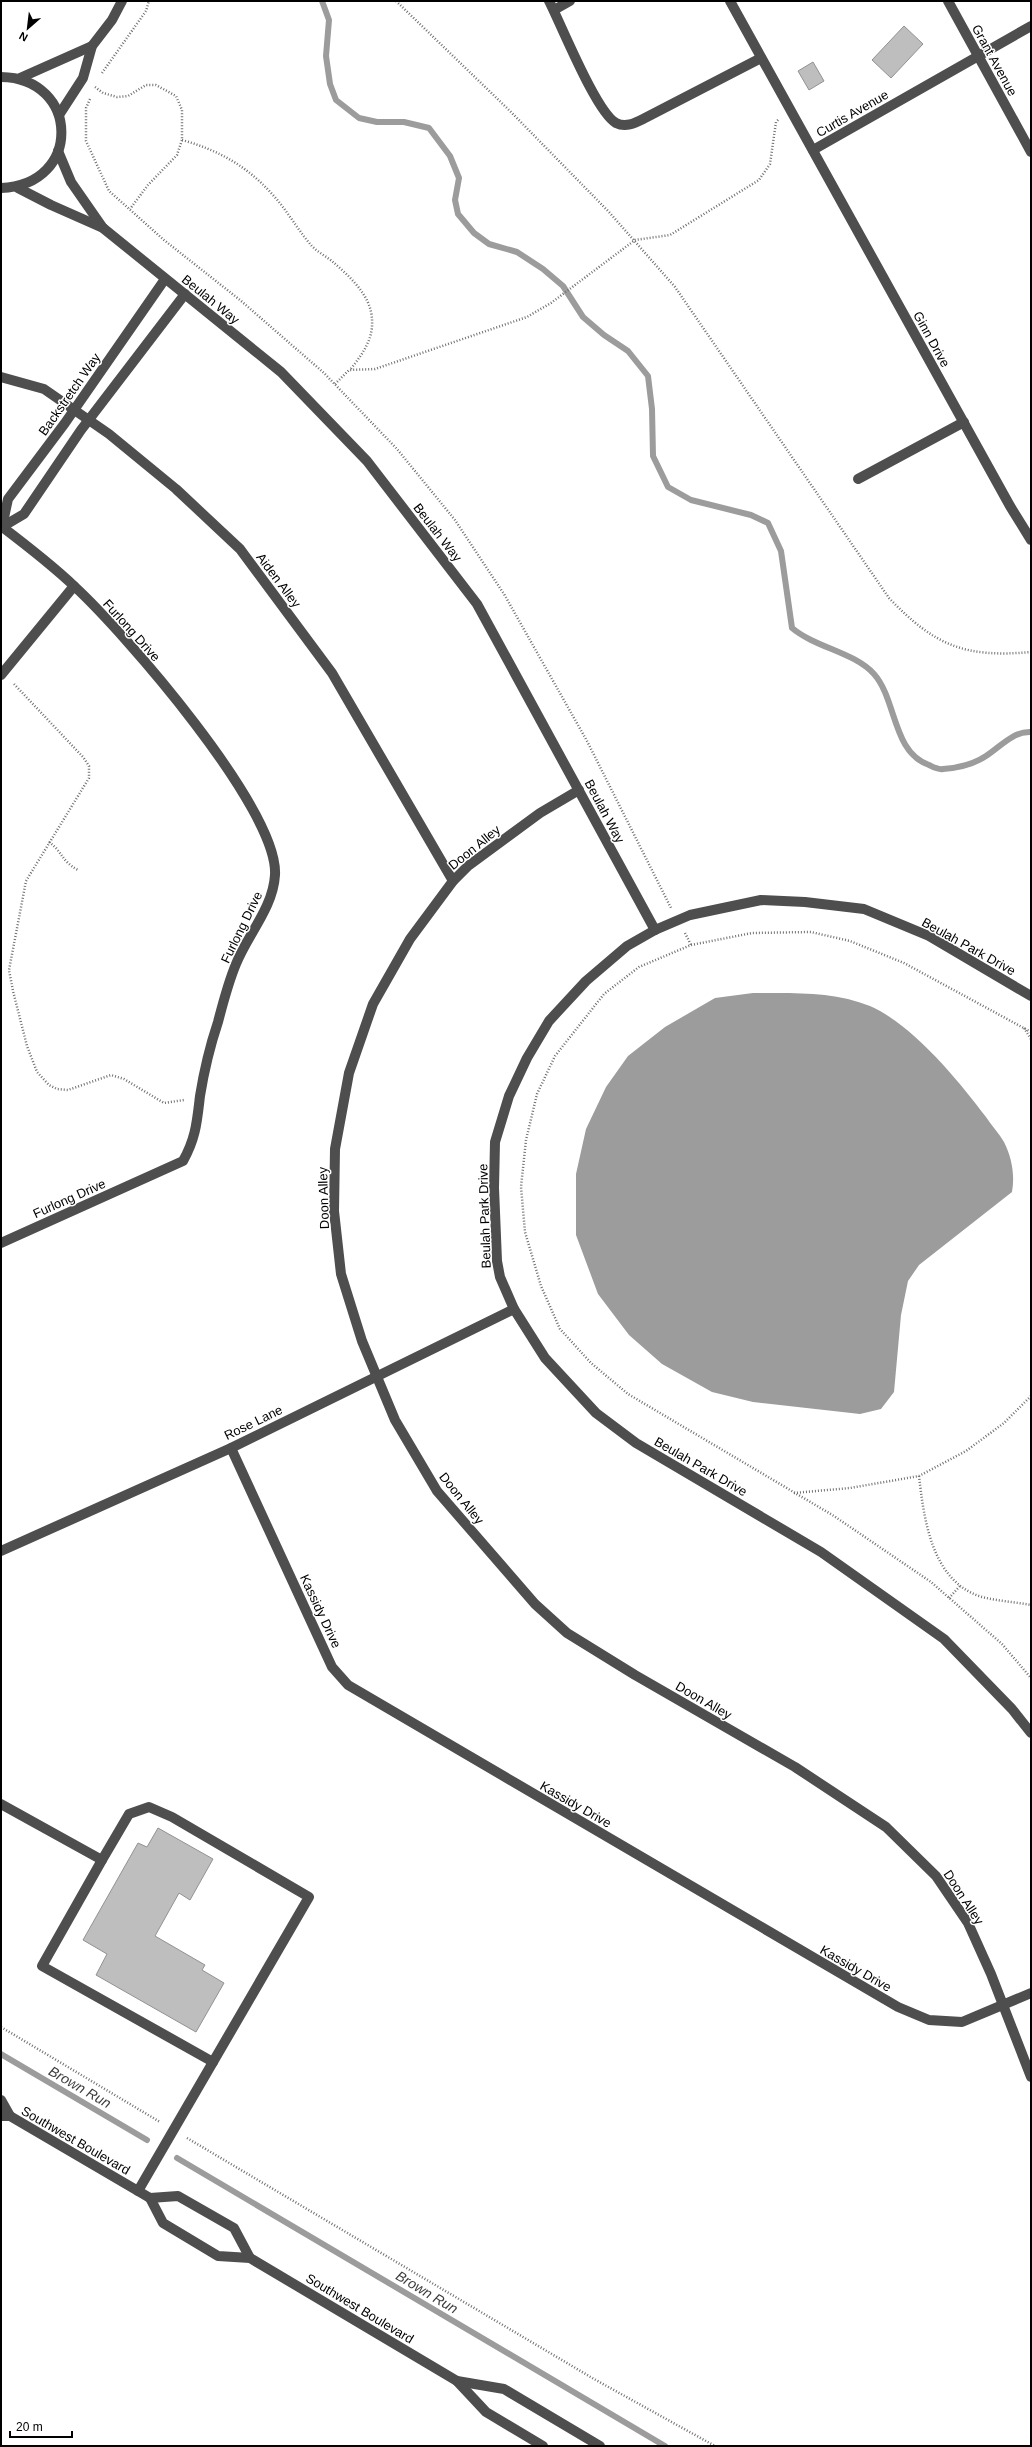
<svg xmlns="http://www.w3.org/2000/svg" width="1032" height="2447" viewBox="0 0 1032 2447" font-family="Helvetica,sans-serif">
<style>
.water{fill:#9c9c9c}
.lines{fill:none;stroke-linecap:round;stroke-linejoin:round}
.stream{stroke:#9c9c9c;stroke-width:6}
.building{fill:#bebebe;stroke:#929292}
.path{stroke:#707070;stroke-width:2.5;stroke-dasharray:1 2;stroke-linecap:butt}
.minor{stroke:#4e4e4e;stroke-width:10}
.labels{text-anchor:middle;stroke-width:3;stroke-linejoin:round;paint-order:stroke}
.street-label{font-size:13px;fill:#000;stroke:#fff}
.water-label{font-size:14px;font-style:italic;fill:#3d3d3d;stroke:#fff}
</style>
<rect width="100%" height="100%" fill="#fff"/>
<path class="water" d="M753,993C791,993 834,991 870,1006C913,1025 958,1080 986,1117C991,1125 999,1133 1004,1142C1012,1158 1015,1175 1012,1192L919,1265L908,1281L901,1315L894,1392L881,1409L860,1414L753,1402L712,1392L662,1364L629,1335L598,1294L576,1235V1174L586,1129L606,1087L628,1056L665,1027L715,998Z"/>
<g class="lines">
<g class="stream">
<path d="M322,1L329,20L326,56L330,84L336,100L359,118L377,122H404L429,128L450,156L459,178L455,200L458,214L474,233L489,244L517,252L543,269L563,286L583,317L604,335L628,351L648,376L652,409L653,456L668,487L691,500L751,515L768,523L781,551L792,628C816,648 854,652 874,674C897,700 892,752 929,765C933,767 938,770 943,769C957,768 974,764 986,756C1000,747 1013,731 1031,732"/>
<polyline points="1,2054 147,2140"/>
<polyline points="177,2158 665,2446"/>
</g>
</g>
<g class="building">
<polygon points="904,26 923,44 891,78 872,60"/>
<polygon points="813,62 824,81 809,90 798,71"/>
<polygon points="158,1828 213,1859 190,1900 179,1893 155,1936 205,1965 202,1970 224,1983 196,2032 96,1975 107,1954 83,1940 138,1843 147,1847"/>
</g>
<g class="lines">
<g class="path">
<path d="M396,1L510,111L609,212L675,287L889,598C935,646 965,658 1031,652"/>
<polyline points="102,73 146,11 149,1"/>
<polyline points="95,87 103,93 117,97 128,96 146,85 156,85 176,96 182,110 182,140 177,155 148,185 130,209"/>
<polyline points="90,99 86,108 86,141 109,191 164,240 240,300 324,373 397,449 455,520 504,594 587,741 671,908"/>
<path d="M182,140C218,150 247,166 272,194C287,210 297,229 311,245C317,252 326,256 333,262C348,275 367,292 371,312C376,336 364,352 350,370"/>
<polyline points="335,384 349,370 375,369 527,317 551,303 635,240 670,235 759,180 770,164 776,122 779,119"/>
<polyline points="14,684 83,757 89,766 89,778 26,881 9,970 13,991 27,1046 37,1072 49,1085 57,1089 68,1090 111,1075 124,1079 164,1103 184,1100"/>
<path d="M49,842C63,852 61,861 78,870"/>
<polyline points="685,933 691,945"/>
<polyline points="1024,1028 1031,1039"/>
<polyline points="1031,1032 904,963 850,941 811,932 752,933 691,945 639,967 604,994 555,1056 537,1094 526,1140 521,1187 525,1232 541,1286 560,1329 591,1363 628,1394 834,1516 931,1582 1002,1644 1031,1678"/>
<path d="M919,1476C924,1520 932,1582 982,1597C998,1601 1015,1602 1031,1605"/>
<polyline points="794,1493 850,1488 919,1476 966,1451 1004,1423 1031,1396"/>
<polyline points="949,1598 960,1586"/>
<polyline points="1,2027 160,2122"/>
<polyline points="187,2138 594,2379 715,2446"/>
</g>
<g class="minor">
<path d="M549,1C561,24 596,112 616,123C626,128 635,123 645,118L761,58"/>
<polyline points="730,1 1010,506 1031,540"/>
<polyline points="948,1 1031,152"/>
<polyline points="554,10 570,1"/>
<path d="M1,77C80,78 83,185 1,188"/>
<polyline points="20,78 92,46"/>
<polyline points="59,115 83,78 92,46 112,20 122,1"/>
<polyline points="813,150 1031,26"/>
<polyline points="58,151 71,182 103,228"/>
<polyline points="18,188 51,205 103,228 281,372 367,461 477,604 655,930"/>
<polyline points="1,377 44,389 109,434 176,489 240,549 332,673 453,881"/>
<polyline points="858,479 964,422"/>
<path d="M1,526C26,545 52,565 74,586C124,632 279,810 275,875C273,908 248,934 236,964C228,983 223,1003 218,1022C210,1046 204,1071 200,1096C197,1121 196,1138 183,1161L1,1243"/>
<polyline points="2,527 8,499 65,423 165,279"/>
<polyline points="2,527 24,514 81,430 185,294"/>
<polyline points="1,675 74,586"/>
<polyline points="579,790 540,813 468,866 453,881 410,939 373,1004 349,1073 335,1149 334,1211 341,1274 362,1341 395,1420 437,1491 535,1604 567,1633 635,1675 795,1767 886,1827 936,1876 968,1923 991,1974 1031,2077"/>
<polyline points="1031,996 929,936 864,909 805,902 761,900 690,915 655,930 627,946 586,981 549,1021 527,1058 509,1096 495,1142 494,1188 497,1261 500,1277 514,1309 545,1358 596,1413 636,1443 821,1552 944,1639 1012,1709 1031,1733"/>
<polyline points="231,1448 332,1667 348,1685 898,2007 929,2020 962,2022 1031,1993"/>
<polyline points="1,1551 231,1448 514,1309"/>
<polyline points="1,1804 102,1860 129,1814 149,1807 172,1817 309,1897 138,2191"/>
<polyline points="102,1860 42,1966 213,2062"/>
<polyline points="1,2100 10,2116"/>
<polyline points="1,2116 10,2116 150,2198 163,2223 218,2256 250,2258 457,2381 486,2412 543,2446"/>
<polyline points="150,2198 178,2196 234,2228 250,2258"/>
<polyline points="457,2381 504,2389 600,2446"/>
</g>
</g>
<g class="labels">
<g class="street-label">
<text transform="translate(995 60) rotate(61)" y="5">Grant Avenue</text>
<text transform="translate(852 113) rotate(-30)" y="5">Curtis Avenue</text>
<text transform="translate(211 299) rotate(39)" y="5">Beulah Way</text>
<text transform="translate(932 339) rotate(61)" y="5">Ginn Drive</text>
<text transform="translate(69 394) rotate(-55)" y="5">Backstretch Way</text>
<text transform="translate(438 532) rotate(52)" y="5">Beulah Way</text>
<text transform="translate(279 580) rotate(53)" y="5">Aiden Alley</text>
<text transform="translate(132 630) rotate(48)" y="5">Furlong Drive</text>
<text transform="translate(605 811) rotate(62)" y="5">Beulah Way</text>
<text transform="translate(474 847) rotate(-39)" y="5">Doon Alley</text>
<text transform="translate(241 927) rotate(-64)" y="5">Furlong Drive</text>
<text transform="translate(969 946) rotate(29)" y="5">Beulah Park Drive</text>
<text transform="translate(69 1198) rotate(-24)" y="5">Furlong Drive</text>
<text transform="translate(323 1198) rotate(-92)" y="5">Doon Alley</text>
<text transform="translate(484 1216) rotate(-92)" y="5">Beulah Park Drive</text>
<text transform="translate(253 1422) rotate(-26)" y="5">Rose Lane</text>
<text transform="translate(701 1466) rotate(30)" y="5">Beulah Park Drive</text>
<text transform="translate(462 1498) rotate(51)" y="5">Doon Alley</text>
<text transform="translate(321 1611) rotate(65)" y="5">Kassidy Drive</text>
<text transform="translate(704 1700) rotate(30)" y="5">Doon Alley</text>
<text transform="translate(576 1804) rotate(30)" y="5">Kassidy Drive</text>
<text transform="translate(964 1897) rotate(57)" y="5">Doon Alley</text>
<text transform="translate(856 1968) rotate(30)" y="5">Kassidy Drive</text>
<text transform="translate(76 2140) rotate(30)" y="5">Southwest Boulevard</text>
<text transform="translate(360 2308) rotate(31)" y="5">Southwest Boulevard</text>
</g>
<g class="water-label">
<text transform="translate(80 2087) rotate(30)" y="5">Brown Run</text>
<text transform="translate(427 2292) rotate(31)" y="5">Brown Run</text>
</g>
</g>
<rect width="1032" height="2447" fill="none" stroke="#000000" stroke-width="4"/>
<g transform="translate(28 28) rotate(208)" stroke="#ffffff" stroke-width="3" paint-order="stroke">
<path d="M0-3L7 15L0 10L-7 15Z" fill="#000000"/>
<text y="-6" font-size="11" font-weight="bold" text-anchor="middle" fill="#000000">N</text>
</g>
<path d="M10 2431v6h62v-6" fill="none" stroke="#000000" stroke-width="2"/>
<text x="16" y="2431" font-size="12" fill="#000000" stroke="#ffffff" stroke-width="3" paint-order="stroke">20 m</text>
</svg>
